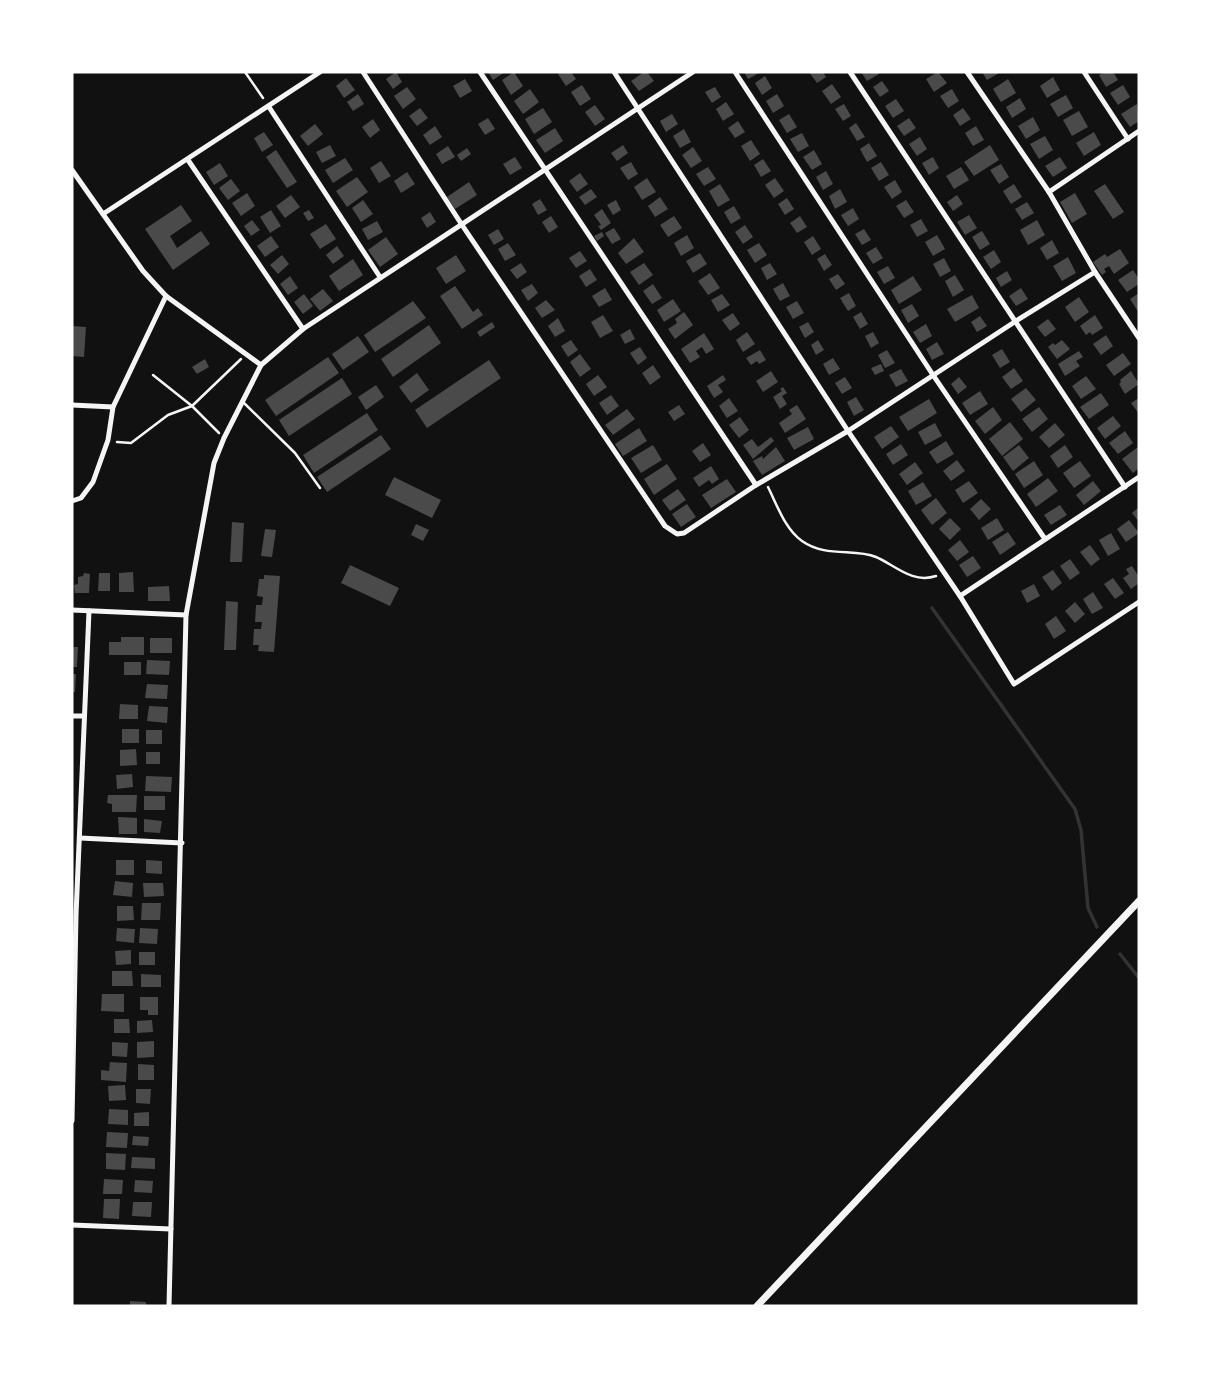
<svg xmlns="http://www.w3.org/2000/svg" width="1211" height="1378" viewBox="0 0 1211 1378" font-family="Signika,sans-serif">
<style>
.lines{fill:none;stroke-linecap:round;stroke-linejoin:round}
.stream{stroke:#333;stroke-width:3.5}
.building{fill:#4a4a4a}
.path{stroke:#f5f5f5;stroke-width:2.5}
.service{stroke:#f5f5f5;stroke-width:2.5}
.minor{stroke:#f5f5f5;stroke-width:5}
.secondary{stroke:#f5f5f5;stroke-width:7}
</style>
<rect width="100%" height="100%" fill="#111"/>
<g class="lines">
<g class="stream">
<polyline points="932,608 1075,809 1081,830 1088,908 1097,927"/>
<polyline points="1120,954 1139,978"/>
</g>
</g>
<g class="building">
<polygon points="396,72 402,82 393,89 386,79"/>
<polygon points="488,72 505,72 493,80"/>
<polygon points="514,72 523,86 511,95 502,80"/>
<polygon points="562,72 571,72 576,79 566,86 558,74"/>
<polygon points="644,72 647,72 654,81 639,91 631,81"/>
<polygon points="744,72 761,72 748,79"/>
<polygon points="809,72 823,72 826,77 817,83"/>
<polygon points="861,72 878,72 879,74 867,81"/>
<polygon points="938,72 947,83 934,92 926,79"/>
<polygon points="982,72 1001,72 987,80"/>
<polygon points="1105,72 1113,72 1118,80 1106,87 1099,75"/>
<polygon points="765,76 772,88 762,95 755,83"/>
<polygon points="1053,77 1060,90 1047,98 1040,86"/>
<polygon points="346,78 355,90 344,98 336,86"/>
<polygon points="465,79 472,91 460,98 453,86"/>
<polygon points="1008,79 1016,93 1001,102 993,89"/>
<polygon points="882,81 889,91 880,97 873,87"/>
<polygon points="832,84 841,97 831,104 822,91"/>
<polygon points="582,85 591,99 580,106 571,92"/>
<polygon points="1123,85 1130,97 1118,105 1110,93"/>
<polygon points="407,87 416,99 403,109 394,96"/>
<polygon points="715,87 721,97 712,103 705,92"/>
<polygon points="530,89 539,102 523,114 514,101"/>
<polygon points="952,89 959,101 948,108 940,96"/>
<polygon points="358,94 364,104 353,111 347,102"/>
<polygon points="777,94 784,106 773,113 766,101"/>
<polygon points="1066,95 1073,108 1058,117 1050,104"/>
<polygon points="1020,98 1026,109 1012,118 1006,107"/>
<polygon points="896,99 904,111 893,118 885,106"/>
<polygon points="726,102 734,114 723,121 716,109"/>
<polygon points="844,104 851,116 843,121 835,109"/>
<polygon points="1137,104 1139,121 1130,127 1121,114"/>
<polygon points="595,105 605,119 595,126 585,112"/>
<polygon points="420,108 428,118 417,126 409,116"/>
<polygon points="543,108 552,122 534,134 525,119"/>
<polygon points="963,108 971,119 960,126 953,115"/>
<polygon points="1079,111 1088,127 1072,136 1063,120"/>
<polygon points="672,114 678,124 666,132 660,121"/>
<polygon points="789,114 797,127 787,133 779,120"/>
<polygon points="1033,117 1040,130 1026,139 1018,126"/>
<polygon points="488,118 495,129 485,135 478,124"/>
<polygon points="909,118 916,128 904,136 897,126"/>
<polygon points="373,119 380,130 370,138 362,127"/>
<polygon points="738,121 745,132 735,138 728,128"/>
<polygon points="856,123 865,137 857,141 849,128"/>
<polygon points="315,124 323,134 308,146 300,136"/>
<polygon points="435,126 442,137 430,145 423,135"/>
<polygon points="976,126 984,140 973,146 965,133"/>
<polygon points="555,128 563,141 545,153 536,140"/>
<polygon points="684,129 691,142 680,148 673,136"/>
<polygon points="264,132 273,145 262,152 254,138"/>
<polygon points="1094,132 1101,145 1084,156 1076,143"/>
<polygon points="802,133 809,146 798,152 790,139"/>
<polygon points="1045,136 1053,150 1039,159 1030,144"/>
<polygon points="920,137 927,149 917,156 909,144"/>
<polygon points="751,140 760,154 750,161 741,146"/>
<polygon points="869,143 877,156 867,162 860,149"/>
<polygon points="330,145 336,156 322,163 316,152"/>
<polygon points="623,145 628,153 617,161 611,153"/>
<polygon points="990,145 999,160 974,176 964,162"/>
<polygon points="448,146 455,157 442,164 436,154"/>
<polygon points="693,147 702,161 691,168 682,155"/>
<polygon points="467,148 471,154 461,161 457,155"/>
<polygon points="276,150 297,182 287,188 266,157"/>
<polygon points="814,150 822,164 812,170 803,157"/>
<polygon points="515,157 522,168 510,175 503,164"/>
<polygon points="933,157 939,168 929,175 922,163"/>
<polygon points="1060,157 1067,168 1053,177 1045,166"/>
<polygon points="345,158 353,170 333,183 325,170"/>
<polygon points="763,159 771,171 761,177 754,165"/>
<polygon points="381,161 391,176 379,183 370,168"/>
<polygon points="631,162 638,174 628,180 620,168"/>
<polygon points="881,162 889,175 879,181 871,168"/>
<polygon points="220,163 228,176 214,185 206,172"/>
<polygon points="1001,164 1009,177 999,184 990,170"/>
<polygon points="708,167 716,179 704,186 696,174"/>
<polygon points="961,167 969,180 954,189 946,176"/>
<polygon points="826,171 833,184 823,190 816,177"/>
<polygon points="407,172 415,184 401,193 394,181"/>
<polygon points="580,173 588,184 577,192 569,181"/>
<polygon points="357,177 368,192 347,207 336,191"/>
<polygon points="647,178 656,192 642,200 634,187"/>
<polygon points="775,178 784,191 774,198 765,185"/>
<polygon points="231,179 240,191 228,200 219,188"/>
<polygon points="895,180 902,192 892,199 884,187"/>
<polygon points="469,182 477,195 455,209 447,197"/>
<polygon points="720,184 730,200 718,207 709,191"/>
<polygon points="1014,184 1022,197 1011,204 1003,191"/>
<polygon points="1105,184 1124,212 1113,219 1094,191"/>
<polygon points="591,189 597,197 585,205 579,197"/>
<polygon points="840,189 847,202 835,209 829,196"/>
<polygon points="247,193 255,206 241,216 232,203"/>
<polygon points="1075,193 1087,214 1072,223 1060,202"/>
<polygon points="291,195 300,207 285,218 276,206"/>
<polygon points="957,195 963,204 953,211 947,202"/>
<polygon points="660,197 668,209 655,217 648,206"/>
<polygon points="787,198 794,209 785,215 778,204"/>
<polygon points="540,199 547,210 538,215 532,204"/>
<polygon points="363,200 373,214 361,222 352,208"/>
<polygon points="616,200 621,210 613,215 607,205"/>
<polygon points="906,200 914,212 904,218 896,206"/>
<polygon points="1027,202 1034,213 1022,220 1015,209"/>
<polygon points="181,205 192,221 170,236 177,248 201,231 210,244 173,270 145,229"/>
<polygon points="734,206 741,218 731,224 724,212"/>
<polygon points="853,208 859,219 848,226 841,215"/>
<polygon points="602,209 611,223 601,230 598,226 601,225 594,215"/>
<polygon points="271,210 281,226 270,233 260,217"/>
<polygon points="309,210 314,218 308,221 303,213"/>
<polygon points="430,212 436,222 427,228 421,218"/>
<polygon points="969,215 977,228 965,235 957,222"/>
<polygon points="551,216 558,227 549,233 542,222"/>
<polygon points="674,216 682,228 668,237 660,225"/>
<polygon points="800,216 807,227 797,233 790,223"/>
<polygon points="921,219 928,231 917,237 910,225"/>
<polygon points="252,220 260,230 251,236 244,226"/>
<polygon points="1037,220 1045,235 1028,245 1020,230"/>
<polygon points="377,221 383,232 368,240 362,229"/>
<polygon points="326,224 336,239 320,249 310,234"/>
<polygon points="745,225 753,237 743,244 735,232"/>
<polygon points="614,228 621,239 612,244 605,233"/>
<polygon points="498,229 504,239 494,245 488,235"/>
<polygon points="864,229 871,240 862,245 855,234"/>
<polygon points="982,231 990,244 980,250 972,237"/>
<polygon points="602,232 604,236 597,241 594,236"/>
<polygon points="687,235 694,248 681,256 674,243"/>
<polygon points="937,235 945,249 933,256 925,242"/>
<polygon points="271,236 279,247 265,257 257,246"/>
<polygon points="813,236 821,249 812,255 804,242"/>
<polygon points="386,237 398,254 380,267 368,250"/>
<polygon points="634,238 644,252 626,264 618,253"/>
<polygon points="1052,240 1059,253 1047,260 1040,248"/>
<polygon points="508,243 516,255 505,261 498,249"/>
<polygon points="759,243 767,255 755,263 747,250"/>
<polygon points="337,246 344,256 333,264 326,255"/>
<polygon points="876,247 883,258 873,264 866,253"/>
<polygon points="1120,249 1129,263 1114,274 1109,266 1104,269 1106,272 1102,275 1093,262 1105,254 1107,257"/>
<polygon points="994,250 1001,262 991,269 983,257"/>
<polygon points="580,251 587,261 576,268 569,258"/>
<polygon points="700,253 707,264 693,273 686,261"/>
<polygon points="825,254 832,265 824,271 817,259"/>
<polygon points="282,255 289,264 278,274 270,265"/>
<polygon points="456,255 466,271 446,284 436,268"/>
<polygon points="1068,257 1076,273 1062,281 1053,266"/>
<polygon points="944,258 951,271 940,277 933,264"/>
<polygon points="353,259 363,275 339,291 329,276"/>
<polygon points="521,263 527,272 517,279 510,270"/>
<polygon points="644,263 653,275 639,285 630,272"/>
<polygon points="770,263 777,274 767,280 761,268"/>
<polygon points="888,266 895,278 884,284 877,272"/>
<polygon points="590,269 597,280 586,287 579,276"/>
<polygon points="1133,270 1139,279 1139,284 1127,292 1118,280"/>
<polygon points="1007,271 1012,280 1001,287 996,278"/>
<polygon points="710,273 720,288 708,295 698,281"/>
<polygon points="838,274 845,284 836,290 829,279"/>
<polygon points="955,275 964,290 953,297 945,281"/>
<polygon points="290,276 298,288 288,295 280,284"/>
<polygon points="913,276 922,290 899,304 891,290"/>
<polygon points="783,283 790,296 780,301 773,289"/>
<polygon points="532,284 538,293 528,301 521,290"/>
<polygon points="653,284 662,298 652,304 643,291"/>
<polygon points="455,286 473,312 478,308 483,315 462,329 440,296"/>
<polygon points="605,288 612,300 599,307 592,296"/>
<polygon points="1021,288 1028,299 1016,306 1009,296"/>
<polygon points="323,289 333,301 320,311 310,299"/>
<polygon points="849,293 856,306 848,311 840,298"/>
<polygon points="1139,293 1139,313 1130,299"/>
<polygon points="304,294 313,306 303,314 294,302"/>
<polygon points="722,294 730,305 718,312 711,300"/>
<polygon points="972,295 979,308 955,322 947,309"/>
<polygon points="1079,297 1089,312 1075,322 1065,307"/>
<polygon points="673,299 681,311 664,322 657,310"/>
<polygon points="546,300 555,310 542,318 535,308"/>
<polygon points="413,301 426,318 375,352 364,335"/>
<polygon points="797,301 804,313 793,319 786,307"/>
<polygon points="912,304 919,316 908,323 901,310"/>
<polygon points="684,312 693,325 675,339 668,329 677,323 675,319"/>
<polygon points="861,312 868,324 860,329 853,317"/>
<polygon points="733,313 740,324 730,331 722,320"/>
<polygon points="603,315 613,331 600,338 591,322"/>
<polygon points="1095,315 1103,328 1092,335 1090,332 1086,335 1080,326"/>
<polygon points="980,316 987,326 977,332 971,322"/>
<polygon points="558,318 565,331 555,337 548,326"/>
<polygon points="1048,319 1056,329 1045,337 1037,327"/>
<polygon points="492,322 495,327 480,337 477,332"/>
<polygon points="808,322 814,332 805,338 799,327"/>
<polygon points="926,324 932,336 920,343 913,332"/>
<polygon points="429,325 441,343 393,377 381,359"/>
<polygon points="72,326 86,327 84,357 72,356"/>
<polygon points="630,329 635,339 625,344 620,335"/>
<polygon points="747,332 755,344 743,352 736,340"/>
<polygon points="873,332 879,343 871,348 865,336"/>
<polygon points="704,333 714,349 706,354 702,347 696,351 700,357 690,363 681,349"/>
<polygon points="1106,335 1113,346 1101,355 1093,344"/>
<polygon points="358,336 369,352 343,370 332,354"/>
<polygon points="571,340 578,350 568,357 561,346"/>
<polygon points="818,340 824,350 816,355 811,345"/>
<polygon points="1062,340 1070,349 1057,359 1048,347 1053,343 1055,345"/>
<polygon points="937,342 944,354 932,360 926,349"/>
<polygon points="640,347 647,358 638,365 630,353"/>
<polygon points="1002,349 1010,362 1000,368 992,355"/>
<polygon points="760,350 766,360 759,364 757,361 751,365 746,358"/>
<polygon points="887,350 895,363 885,368 878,355"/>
<polygon points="1079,351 1083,357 1076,361 1080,366 1065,376 1058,364"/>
<polygon points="1123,353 1131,364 1114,376 1106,365"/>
<polygon points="580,354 591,369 580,377 570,362"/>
<polygon points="328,357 339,373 276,416 265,400"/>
<polygon points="833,358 840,369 829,375 823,364"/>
<polygon points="205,359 209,367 197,374 192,367"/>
<polygon points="489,360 501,378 427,428 415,410"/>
<polygon points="881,364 884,371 875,375 871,368"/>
<polygon points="653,365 661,377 650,385 642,373"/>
<polygon points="1014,368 1023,381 1011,389 1002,377"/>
<polygon points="901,369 908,381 896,387 889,375"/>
<polygon points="771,371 778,382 763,392 756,381"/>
<polygon points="1131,371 1139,384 1125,394 1119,384 1121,382 1120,380"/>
<polygon points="417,373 429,390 411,403 399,387"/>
<polygon points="598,375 607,387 594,396 586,384"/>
<polygon points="723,375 726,380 718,385 723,392 714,398 707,386"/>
<polygon points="1086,376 1096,389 1081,399 1072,386"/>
<polygon points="845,377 852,388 842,394 835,383"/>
<polygon points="959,377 967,387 958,394 951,384"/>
<polygon points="342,378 352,394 289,436 279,420"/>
<polygon points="376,385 384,397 366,410 358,397"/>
<polygon points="783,387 787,393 782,396 787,404 780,409 773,397 782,391 780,389"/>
<polygon points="1026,388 1036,400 1021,412 1011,399"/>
<polygon points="980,391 988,404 970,415 962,403"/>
<polygon points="1101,393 1109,405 1089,419 1080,407"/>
<polygon points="611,395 619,406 607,415 599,403"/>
<polygon points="856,397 864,410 854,416 847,402"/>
<polygon points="729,398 738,411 727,418 719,406"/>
<polygon points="1139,398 1139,414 1131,403"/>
<polygon points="929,399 937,413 908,431 899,417"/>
<polygon points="679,405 685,414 674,421 668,412"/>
<polygon points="797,405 806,419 785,433 779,423 792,414 789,410"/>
<polygon points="993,407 1002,420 985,434 975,421"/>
<polygon points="1039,407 1048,419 1032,432 1022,419"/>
<polygon points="627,409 635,419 613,435 605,425"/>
<polygon points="367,413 378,430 314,473 303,455"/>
<polygon points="1113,416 1121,426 1105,439 1097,428"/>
<polygon points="740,417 749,430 739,438 729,425"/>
<polygon points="1010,422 1023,439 1002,456 989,439"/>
<polygon points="935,423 942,436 925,445 918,432"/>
<polygon points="1055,423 1065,435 1049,448 1039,437"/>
<polygon points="891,426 899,437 882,449 874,437"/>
<polygon points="808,427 814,439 794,450 787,438"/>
<polygon points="639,428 647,441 623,456 615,444"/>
<polygon points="1125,431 1133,443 1118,454 1109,443"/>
<polygon points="381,435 391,449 327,492 317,477"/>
<polygon points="771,437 774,441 753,459 743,445 752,439 758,447"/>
<polygon points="946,441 954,454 937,464 929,452"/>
<polygon points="703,443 711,455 700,462 692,451"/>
<polygon points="901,444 908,455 893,465 886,454"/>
<polygon points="653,445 662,460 641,473 631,458"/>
<polygon points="1019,445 1029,458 1013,471 1003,457"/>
<polygon points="1065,445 1073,457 1058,468 1050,456"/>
<polygon points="776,447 785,461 762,475 753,461 762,456 763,459"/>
<polygon points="1138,447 1139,468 1133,473 1122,459"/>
<polygon points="957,460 965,471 951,481 943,471"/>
<polygon points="1034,461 1043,475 1024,488 1015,474"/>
<polygon points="1080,461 1091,476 1074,488 1063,473"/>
<polygon points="915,462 923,473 907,485 899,474"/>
<polygon points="667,464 677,479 654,495 644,479"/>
<polygon points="711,466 719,479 712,484 709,480 699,487 693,478"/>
<polygon points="394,477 441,500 432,518 385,495"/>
<polygon points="1048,478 1058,491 1036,507 1027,494"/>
<polygon points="727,479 736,492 711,508 702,495"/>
<polygon points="969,481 978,493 963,503 955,490"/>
<polygon points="1093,481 1101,491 1084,505 1076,495"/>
<polygon points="923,482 932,496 916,505 908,491"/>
<polygon points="678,489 686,500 670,511 662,500"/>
<polygon points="936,498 947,513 932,525 921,510"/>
<polygon points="981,499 991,509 979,520 970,509"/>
<polygon points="687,504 696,517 681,527 672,514"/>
<polygon points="1060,505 1067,515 1051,525 1044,515"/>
<polygon points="1139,507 1139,522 1132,513"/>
<polygon points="950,518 961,529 950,540 939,529"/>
<polygon points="997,518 1004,530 988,540 981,528"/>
<polygon points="1129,520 1139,533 1126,542 1117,529"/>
<polygon points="232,522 244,523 242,562 230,562"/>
<polygon points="416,524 429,530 423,541 411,535"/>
<polygon points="265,529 276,530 272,557 261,556"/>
<polygon points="1008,532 1016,544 1000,555 992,542"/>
<polygon points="1111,533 1120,549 1108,556 1099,540"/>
<polygon points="960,540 969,552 957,561 948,550"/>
<polygon points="1090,545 1100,559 1091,566 1080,552"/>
<polygon points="973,556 981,568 967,577 959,565"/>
<polygon points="1070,559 1080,573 1070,580 1060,566"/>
<polygon points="350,565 399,588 390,606 341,583"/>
<polygon points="1132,566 1139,577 1139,583 1131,589 1123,578 1129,574 1126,569"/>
<polygon points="1053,570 1062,583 1052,591 1042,577"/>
<polygon points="133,572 134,592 119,592 119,573"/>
<polygon points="84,573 90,574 89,593 75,593 74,585 78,584 78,577 83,576"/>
<polygon points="99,573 110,573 110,591 98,591"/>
<polygon points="264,575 280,576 274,652 258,651 259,645 253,645 254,629 261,629 262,622 255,622 256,605 262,605 263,597 257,596 259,579 264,579"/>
<polygon points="1113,578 1124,593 1115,599 1104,584"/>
<polygon points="1034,584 1040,596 1027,603 1021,591"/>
<polygon points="169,586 170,601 148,601 148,587"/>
<polygon points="1093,592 1103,608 1092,614 1083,599"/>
<polygon points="226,601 238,602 236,650 224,650"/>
<polygon points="1075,602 1085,614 1075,623 1065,611"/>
<polygon points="1056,616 1066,631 1054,639 1045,624"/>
<polygon points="121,637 144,637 144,655 109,655 109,642 121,642"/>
<rect x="150" y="638" width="22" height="15"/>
<polygon points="72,647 78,647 77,667 72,667"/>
<polygon points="147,660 170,661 169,675 146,674"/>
<rect x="124" y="662" width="17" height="13"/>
<polygon points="72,674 76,674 75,692 72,692"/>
<polygon points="147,684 168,685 167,699 145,698"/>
<polygon points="120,704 138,705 138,719 119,719"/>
<polygon points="149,706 168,707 167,723 147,721"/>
<rect x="122" y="729" width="17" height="14"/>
<rect x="146" y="730" width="16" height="14"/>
<polygon points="136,749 137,765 120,766 120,750"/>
<rect x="146" y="752" width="14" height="12"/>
<polygon points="132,774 133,787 117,789 116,775"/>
<polygon points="146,776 172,777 171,792 145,791"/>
<polygon points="108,795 137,795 136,812 112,812 112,804 107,803"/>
<rect x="144" y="796" width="21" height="14"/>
<polygon points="118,817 137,818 137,834 119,834"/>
<polygon points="144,819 162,821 160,833 144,832"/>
<rect x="116" y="860" width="18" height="15"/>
<polygon points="146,860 162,861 162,874 146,873"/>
<polygon points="115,881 133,883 132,897 113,895"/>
<polygon points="143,883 163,883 164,896 144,897"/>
<polygon points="142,903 161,903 160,920 141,920"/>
<polygon points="117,906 133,906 134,920 117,921"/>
<polygon points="117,928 135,929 134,943 116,941"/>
<polygon points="140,928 158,929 157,944 139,943"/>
<polygon points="131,950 131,964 116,965 115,951"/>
<rect x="139" y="952" width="16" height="13"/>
<polygon points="112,971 132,971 133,986 112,986"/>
<polygon points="141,974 161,975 161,987 141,987"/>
<polygon points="102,994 124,994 124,1012 101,1011"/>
<polygon points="140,997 158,997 158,1015 148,1015 148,1010 140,1010"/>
<polygon points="114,1019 129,1019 130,1033 114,1033"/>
<polygon points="152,1020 153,1032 137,1033 137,1021"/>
<polygon points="154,1041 154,1057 137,1058 137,1042"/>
<polygon points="112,1042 128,1043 127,1057 112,1056"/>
<polygon points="110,1062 127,1063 126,1082 101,1080 101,1070 109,1071"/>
<polygon points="138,1064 154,1065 154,1080 138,1080"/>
<polygon points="125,1085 126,1100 109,1101 108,1086"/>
<polygon points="136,1089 151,1089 150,1104 136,1103"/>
<polygon points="109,1109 128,1110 128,1125 108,1124"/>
<polygon points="149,1112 149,1126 134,1126 134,1113"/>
<polygon points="107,1132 128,1133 127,1148 106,1147"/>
<polygon points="133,1136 149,1137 148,1146 132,1145"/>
<polygon points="106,1153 126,1154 125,1170 106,1169"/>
<polygon points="132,1157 155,1158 155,1169 131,1168"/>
<polygon points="104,1179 123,1180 122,1194 103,1194"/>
<polygon points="135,1180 153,1181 152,1193 134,1192"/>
<polygon points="104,1199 120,1199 119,1219 103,1218"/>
<polygon points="133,1202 152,1202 151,1217 132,1216"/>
<polygon points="130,1301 146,1302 146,1306 130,1306"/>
</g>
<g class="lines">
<g class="path">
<polyline points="245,72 263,98"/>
<polyline points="153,375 192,406 219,433"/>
<polyline points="117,442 131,443 168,415 192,406 241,359"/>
<path d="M768,487C777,505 785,529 802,541C826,558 854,548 876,557C895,565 912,584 936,576"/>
</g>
<polyline class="service" points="242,401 295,453 320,488"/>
<g class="minor">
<polyline points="363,72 462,225 665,526 677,534 684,533 756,485 848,431 1016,321 1095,272"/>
<polyline points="480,72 756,485"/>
<polyline points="614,72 848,431 960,596 1014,684 1139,602"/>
<polyline points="735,72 933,375 1045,539"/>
<polyline points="850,72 1125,487"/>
<polyline points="967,72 1049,192 1095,272 1139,338"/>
<polyline points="1084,72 1128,139"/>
<polyline points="269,107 380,277"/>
<polyline points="188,160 303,329"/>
<polyline points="72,170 143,271 166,296 261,365"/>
<polyline points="1049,192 1139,131"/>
<polyline points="103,214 320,72"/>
<polyline points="72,405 113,407"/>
<polyline points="72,501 81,498 93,482 108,440 113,407 166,296"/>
<polyline points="960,596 1139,477"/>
<polyline points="72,610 186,615"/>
<polyline points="72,716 84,716"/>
<polyline points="80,838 182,843"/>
<polyline points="72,1121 76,915 89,611"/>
<polyline points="72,1225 171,1229"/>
<polyline points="169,1306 186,615 214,463 224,438 261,365 303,329 693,72"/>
</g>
<polyline class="secondary" points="757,1306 1139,901"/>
</g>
<rect width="1211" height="1378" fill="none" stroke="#ffffff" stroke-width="147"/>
</svg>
